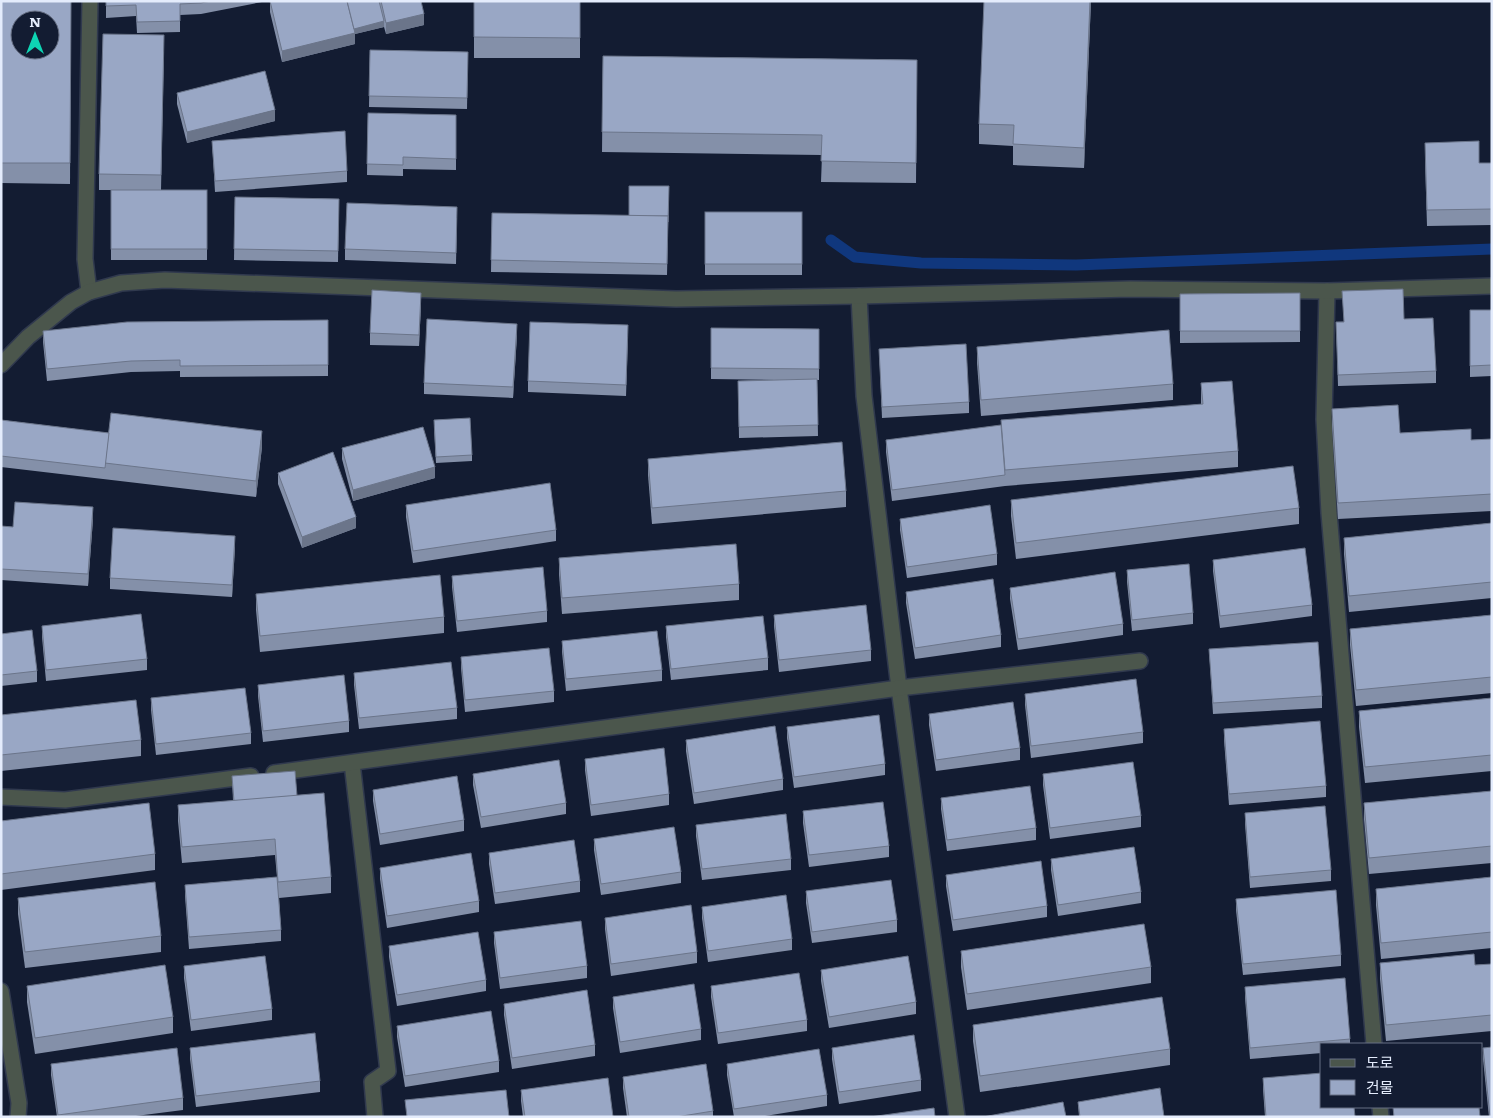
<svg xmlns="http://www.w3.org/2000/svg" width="1493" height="1118" viewBox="0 0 1493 1118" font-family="Literata,'Noto Sans KR',serif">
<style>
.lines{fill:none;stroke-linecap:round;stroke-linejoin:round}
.stream{stroke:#10377d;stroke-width:11}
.minor-casing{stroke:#30394e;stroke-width:18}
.minor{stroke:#4b564c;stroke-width:15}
.wall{fill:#8490a9}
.shaded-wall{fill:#6b758a}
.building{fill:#99a7c5;stroke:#6b758a;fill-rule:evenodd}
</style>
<rect width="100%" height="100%" fill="#131c32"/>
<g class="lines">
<polyline class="stream" points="831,240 855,257 921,263 1076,265 1492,249"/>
<g class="minor-casing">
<g id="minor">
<polyline points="1327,291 1324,419 1329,513 1374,1044"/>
<polyline points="89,292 85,259 90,1"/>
<polyline points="859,296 864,396 899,688 957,1117"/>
<polyline points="1,365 28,337 71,302 89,292 121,283 165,280 676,299 859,296 1130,289 1327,291 1492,286"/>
<polyline points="352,763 388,1071 372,1082 375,1117"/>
<polyline points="274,773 899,688 1140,661"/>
<polyline points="1,797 65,800 251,776"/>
<polyline points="1,991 19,1103 18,1117"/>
<polyline points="1380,1107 1381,1117"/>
</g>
</g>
<use href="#minor" class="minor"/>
</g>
<g class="wall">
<polygon points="1,1 71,1 70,184 1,183"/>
<polygon points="106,1 267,1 201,14 180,15 180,32 137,33 136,16 106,18"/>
<polygon points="270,1 421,1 424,25 386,34 384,27 355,34 355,44 282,62 270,12"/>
<rect x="474" y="1" width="106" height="57"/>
<polygon points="1091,1 1084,168 1013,165 1013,146 979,144 979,124"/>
<polygon points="370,50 468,52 467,109 369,107"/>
<polygon points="164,51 161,190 207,190 207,260 111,260 111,190 125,190 99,190 99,174"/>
<polygon points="603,56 917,60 916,183 821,182 822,155 602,152"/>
<polygon points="177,93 275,121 187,143 177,104"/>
<polygon points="368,113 456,115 456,170 403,169 403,176 367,175"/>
<polygon points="212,141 347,171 347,182 215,192"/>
<polygon points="1425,159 1479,163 1492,163 1492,225 1427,226"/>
<polygon points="669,186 667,275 491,272 492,213 629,216"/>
<polygon points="235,197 339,199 338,262 234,260"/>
<rect x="705" y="212" width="97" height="63"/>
<polygon points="457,218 456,264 345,260 345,249"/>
<polygon points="1300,293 1300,342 1180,343 1180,294"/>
<polygon points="421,304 419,346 370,345 370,333"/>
<polygon points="1470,310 1492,310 1492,376 1470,377"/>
<polygon points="1404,319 1436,371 1436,383 1338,386 1336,322"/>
<polygon points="328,320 328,376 180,377 180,371 131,372 47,381 43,342 43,331"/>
<polygon points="711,328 819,329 819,380 817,380 818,436 739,438 738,381 775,380 711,379"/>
<polygon points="517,335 513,398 424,394 424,383"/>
<polygon points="628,337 626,396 528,392 528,381"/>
<polygon points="977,347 1173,384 1173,400 981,416 977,363"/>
<polygon points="879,349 969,402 969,413 882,418"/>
<polygon points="1201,383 1238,451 1238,467 1005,486 892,501 886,452 886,440 1201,404"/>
<polygon points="1332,409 1400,433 1471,440 1492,439 1492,511 1338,519 1332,425"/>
<polygon points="1,420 109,433 262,447 256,497 1,467"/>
<polygon points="434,426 472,455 472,461 436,463"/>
<polygon points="342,448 435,478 353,501 342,459"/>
<polygon points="648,459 846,491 846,507 652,524 648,475"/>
<polygon points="278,473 356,528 302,548 278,484"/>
<polygon points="1011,500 1299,508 1299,524 1016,559 1011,516"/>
<polygon points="406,505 556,530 556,541 413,563 406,517"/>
<polygon points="93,519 88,586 1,580 1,526 13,527"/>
<polygon points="900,519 997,554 997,565 907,578 900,530"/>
<polygon points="1492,523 1492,598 1349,612 1344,554 1344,538"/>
<polygon points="235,547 232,597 110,589 110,578"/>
<polygon points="559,558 739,584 739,600 562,614 559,574"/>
<polygon points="1213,560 1312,605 1312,616 1220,628 1213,571"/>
<polygon points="1127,570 1193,613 1193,624 1132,631 1127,582"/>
<polygon points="452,576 547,611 547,622 457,632 452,587"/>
<polygon points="1010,588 1123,624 1123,635 1018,650 1010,599"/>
<polygon points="906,592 1001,635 1001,647 915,659 906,603"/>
<polygon points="256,594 444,617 444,633 260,652 256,610"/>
<polygon points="774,615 871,650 871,661 779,672 774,626"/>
<polygon points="1492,615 1492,693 1356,706 1350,645 1350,629"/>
<polygon points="42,626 147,659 147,670 46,681 42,637"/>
<polygon points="666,626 768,658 768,670 671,680 666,637"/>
<polygon points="1,634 37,671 37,682 1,686"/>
<polygon points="562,641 662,670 662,681 566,691 562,652"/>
<polygon points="1209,649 1322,696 1322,708 1213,714"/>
<polygon points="461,657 554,691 554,702 465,712 461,668"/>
<polygon points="354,673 457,708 457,719 359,729 354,685"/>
<polygon points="258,685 349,721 349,732 263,742 258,696"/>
<polygon points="1025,694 1143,732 1143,743 1031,758 1025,705"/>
<polygon points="151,698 251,733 251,744 156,755 151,710"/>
<polygon points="1492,698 1492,771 1365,783 1359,727 1359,711"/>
<polygon points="929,714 1020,748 1020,760 936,771 929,725"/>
<polygon points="1,715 141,740 141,756 1,771"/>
<polygon points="787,727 885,764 885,775 794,788 787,738"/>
<polygon points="1224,729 1326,786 1326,797 1229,805 1224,740"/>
<polygon points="686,740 783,779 783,790 694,804 686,751"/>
<polygon points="585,759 669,794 669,805 591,816 585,770"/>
<polygon points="473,774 566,803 566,814 481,828 473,785"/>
<polygon points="1043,774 1141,816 1141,827 1050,839 1043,785"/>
<polygon points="232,776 297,796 331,877 331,893 279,898 281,930 281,941 189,949 185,896 185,885 277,877 275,855 182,863 178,821 178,805 233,801"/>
<polygon points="373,790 464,820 464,831 380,845 373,801"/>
<polygon points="1492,791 1492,863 1369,874 1364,819 1364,803"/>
<polygon points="941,798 1036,828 1036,840 947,851 941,809"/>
<polygon points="803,811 889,846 889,857 809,867 803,823"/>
<polygon points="1245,813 1331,870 1331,881 1250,888 1245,824"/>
<polygon points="1,821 155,854 155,870 1,890"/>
<polygon points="696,825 791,859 791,870 702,880 696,836"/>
<polygon points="594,839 681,872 681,883 601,895 594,850"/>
<polygon points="489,853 580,881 580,892 495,904 489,864"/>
<polygon points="1051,859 1141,892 1141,903 1058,916 1051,870"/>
<polygon points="380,868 479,901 479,912 387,928 380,879"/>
<polygon points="946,875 1047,906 1047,917 953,931 946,886"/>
<polygon points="1492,877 1492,948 1381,959 1376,905 1376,889"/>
<polygon points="806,891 897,920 897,932 812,943 806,903"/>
<polygon points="18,898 161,936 161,952 25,968 18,914"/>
<polygon points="1236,899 1341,955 1341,966 1243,975 1236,910"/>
<polygon points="702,907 792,939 792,950 708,962 702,918"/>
<polygon points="605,918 697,952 697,963 611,976 605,929"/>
<polygon points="494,932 587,966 587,978 500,989 494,943"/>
<polygon points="389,946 486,980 486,991 397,1006 389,957"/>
<polygon points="961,951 1151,967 1151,983 967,1010 961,967"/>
<polygon points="1380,963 1475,965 1492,964 1492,1031 1386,1041 1380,979"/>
<polygon points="184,966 272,1009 272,1020 191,1031 184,978"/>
<polygon points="821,970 916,1002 916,1014 829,1028 821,981"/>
<polygon points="27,986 173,1017 173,1033 35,1054 27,1002"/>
<polygon points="711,986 807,1020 807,1031 718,1044 711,997"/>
<polygon points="1245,987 1350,1039 1350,1044 1322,1044 1322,1053 1250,1059 1245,998"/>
<polygon points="613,997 701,1029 701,1040 620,1053 613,1008"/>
<polygon points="504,1004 595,1045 595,1056 512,1069 504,1015"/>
<polygon points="973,1025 1170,1049 1170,1065 980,1092 973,1041"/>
<polygon points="397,1026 499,1061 499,1072 405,1087 397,1037"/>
<polygon points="190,1048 320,1081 320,1092 196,1107 190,1059"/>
<polygon points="832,1048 921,1080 921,1091 839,1104 832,1059"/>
<polygon points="1483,1048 1492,1117 1489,1117 1483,1059"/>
<polygon points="51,1064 183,1098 183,1110 128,1117 57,1117 51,1075"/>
<polygon points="727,1064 827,1095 827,1106 759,1117 734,1117 727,1075"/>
<polygon points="623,1077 713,1111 713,1117 627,1117 623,1088"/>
<polygon points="1263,1078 1355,1117 1265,1117 1263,1089"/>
<polygon points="521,1090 613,1117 523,1117 521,1101"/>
<polygon points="1078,1102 1164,1117 1079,1117"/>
</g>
<g class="shaded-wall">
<polygon points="1090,1 1091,1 1084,168 1084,148"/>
<polygon points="424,14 424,25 386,34 386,23"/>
<polygon points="384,21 384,27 355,34 355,44 282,62 282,51 353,29"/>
<polygon points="275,110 275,121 187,143 187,132"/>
<polygon points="421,293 421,304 419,346 419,335"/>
<polygon points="517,324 517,335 513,398 513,387"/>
<polygon points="262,431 262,447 256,497 256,481"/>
<polygon points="435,467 435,478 353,501 353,490"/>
<polygon points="93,507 93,519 88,586 88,574"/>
<polygon points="356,517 356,528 302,548 302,537"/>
<polygon points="235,536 235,547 232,597 232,585"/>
</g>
<g class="building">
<path d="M1,1H71L70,163H1ZM20,20H50V50H20Z"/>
<polygon points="106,1 211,1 201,3 180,4 180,21 137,22 136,5 106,6"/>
<polygon points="270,1 347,1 355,33 282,51"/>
<polygon points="347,1 379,1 384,21 354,29"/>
<polygon points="381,1 421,1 424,14 386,23"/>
<polygon points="474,1 580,1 580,38 474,37"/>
<polygon points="984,1 1090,1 1084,148 1013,144 1014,125 979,124"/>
<polygon points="103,34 164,35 161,175 99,174"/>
<polygon points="370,50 468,52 467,98 369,96"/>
<polygon points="603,56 917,60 916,163 821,161 822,135 602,132"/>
<polygon points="265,71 275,110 187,132 177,93"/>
<polygon points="368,113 456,115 456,159 403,157 403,165 367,164"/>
<polygon points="345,131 347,171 215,181 212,141"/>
<polygon points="1479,141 1479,163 1492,163 1492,209 1427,210 1425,143"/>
<polygon points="629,186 669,186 668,222 668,216 629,216"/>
<rect x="111" y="190" width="96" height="59"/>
<polygon points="235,197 339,199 338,251 234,249"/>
<polygon points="347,203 457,207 456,253 345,249"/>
<rect x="705" y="212" width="97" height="52"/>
<polygon points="492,213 668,216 667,264 491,260"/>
<polygon points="1403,289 1404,319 1433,318 1436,371 1338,375 1336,322 1344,322 1342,291"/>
<polygon points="372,290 421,293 419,335 370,333"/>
<polygon points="1300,293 1300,331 1180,331 1180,294"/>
<polygon points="1470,310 1492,310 1492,365 1470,366"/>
<polygon points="427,319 517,324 513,387 424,383"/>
<polygon points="328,320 328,365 180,366 180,360 131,361 47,369 43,331 127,322"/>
<polygon points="530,322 628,325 626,385 528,381"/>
<polygon points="711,328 819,329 819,369 711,368"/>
<polygon points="1169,330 1173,384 981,400 977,347"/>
<polygon points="966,344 969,402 882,407 879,349"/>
<polygon points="817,379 818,425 739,427 738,381"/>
<polygon points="1232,381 1238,451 1005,470 1001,420 1203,404 1201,383"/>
<polygon points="1398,405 1400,433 1471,429 1471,440 1492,439 1492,494 1338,503 1332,409"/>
<polygon points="111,413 262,431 256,481 105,463"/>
<polygon points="470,418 472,455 436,457 434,420"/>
<polygon points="1,420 109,433 105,468 1,456"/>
<polygon points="1001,425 1005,475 892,490 886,440"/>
<polygon points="423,427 435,467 353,490 342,448"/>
<polygon points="842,442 846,491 652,508 648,459"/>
<polygon points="333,452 356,517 302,537 278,473"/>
<polygon points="1293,466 1299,508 1016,543 1011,500"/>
<polygon points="550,483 556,530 413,551 406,505"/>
<polygon points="15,502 93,507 88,574 1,569 1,526 13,527"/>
<polygon points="990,505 997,554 907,567 900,519"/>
<polygon points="1492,523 1492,582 1349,596 1344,538"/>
<polygon points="113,528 235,536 232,585 110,578"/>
<polygon points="736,544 739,584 562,598 559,558"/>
<polygon points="1305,548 1312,605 1220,616 1213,560"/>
<polygon points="1189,564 1193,613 1132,620 1127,570"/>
<polygon points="543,567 547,611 457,621 452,576"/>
<polygon points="1115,572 1123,624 1018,639 1010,588"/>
<polygon points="440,575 444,617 260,636 256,594"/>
<polygon points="993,579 1001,635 915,648 906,592"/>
<polygon points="866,605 871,650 779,660 774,615"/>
<polygon points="141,614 147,659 46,670 42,626"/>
<polygon points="1492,615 1492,677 1356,690 1350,629"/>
<polygon points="763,616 768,658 671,669 666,626"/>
<polygon points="32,630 37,671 1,675 1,634"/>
<polygon points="657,631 662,670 566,679 562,641"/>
<polygon points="1318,642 1322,696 1213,703 1209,649"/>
<polygon points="549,648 554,691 465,700 461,657"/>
<polygon points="451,662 457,708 359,718 354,673"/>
<polygon points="344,675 349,721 263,731 258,685"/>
<polygon points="1136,679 1143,732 1031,746 1025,694"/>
<polygon points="245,688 251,733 156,744 151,698"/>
<polygon points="1492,698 1492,755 1365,767 1359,711"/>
<polygon points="136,700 141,740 1,755 1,715"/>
<polygon points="1013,702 1020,748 936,760 929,714"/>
<polygon points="879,715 885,764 794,777 787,727"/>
<polygon points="1320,721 1326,786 1229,794 1224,729"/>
<polygon points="775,726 783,779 694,793 686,740"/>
<polygon points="664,748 669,794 591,805 585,759"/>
<polygon points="559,760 566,803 481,817 473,774"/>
<polygon points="1133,762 1141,816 1050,828 1043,774"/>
<polygon points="295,771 297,796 234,801 232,776"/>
<polygon points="457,776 464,820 380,834 373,790"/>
<polygon points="1030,786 1036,828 947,840 941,798"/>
<polygon points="1492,791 1492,846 1369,858 1364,803"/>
<polygon points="324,793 331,877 278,882 275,839 182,847 178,805"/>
<polygon points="883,802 889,846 809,855 803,811"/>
<polygon points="149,803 155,854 1,874 1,821"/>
<polygon points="1325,806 1331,870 1250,877 1245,813"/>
<polygon points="786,814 791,859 702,869 696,825"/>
<polygon points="674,827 681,872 601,884 594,839"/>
<polygon points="574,840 580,881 495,893 489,853"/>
<polygon points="1134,847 1141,892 1058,905 1051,859"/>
<polygon points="471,853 479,901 387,916 380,868"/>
<polygon points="1041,861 1047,906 953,920 946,875"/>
<polygon points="277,877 281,930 189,937 185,885"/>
<polygon points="1492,877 1492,932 1381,943 1376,889"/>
<polygon points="891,880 897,920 812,932 806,891"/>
<polygon points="155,882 161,936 25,952 18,898"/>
<polygon points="1336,890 1341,955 1243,964 1236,899"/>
<polygon points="786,895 792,939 708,951 702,907"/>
<polygon points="691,905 697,952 611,964 605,918"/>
<polygon points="581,921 587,966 500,978 494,932"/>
<polygon points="1144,924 1151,967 967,994 961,951"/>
<polygon points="478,932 486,980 397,995 389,946"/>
<polygon points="1474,954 1475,965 1492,964 1492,1015 1386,1025 1380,963"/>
<polygon points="265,956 272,1009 191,1020 184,966"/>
<polygon points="908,956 916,1002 829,1017 821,970"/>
<polygon points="165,965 173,1017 35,1038 27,986"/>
<polygon points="799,973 807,1020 718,1033 711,986"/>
<polygon points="1345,978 1350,1039 1250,1048 1245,987"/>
<polygon points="694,984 701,1029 620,1042 613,997"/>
<polygon points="587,990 595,1045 512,1058 504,1004"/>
<polygon points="1162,997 1170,1049 980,1076 973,1025"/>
<polygon points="491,1011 499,1061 405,1076 397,1026"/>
<polygon points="315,1033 320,1081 196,1096 190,1048"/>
<polygon points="914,1035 921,1080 839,1092 832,1048"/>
<polygon points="1492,1047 1492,1117 1490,1117 1483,1048"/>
<polygon points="177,1048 183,1098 58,1115 51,1064"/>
<polygon points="819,1049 827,1095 734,1109 727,1064"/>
<polygon points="706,1064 713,1111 676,1117 629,1117 623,1077"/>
<polygon points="1322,1073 1322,1107 1354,1107 1355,1117 1266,1117 1263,1078"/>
<polygon points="608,1078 613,1117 525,1117 521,1090"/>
<polygon points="1160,1088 1164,1117 1080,1117 1078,1102"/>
<polygon points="506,1090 509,1117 407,1117 405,1100"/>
<polygon points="1063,1102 1066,1117 983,1117"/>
<polygon points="1393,1107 1479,1107 1480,1117 1394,1117"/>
<polygon points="934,1108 935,1117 870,1117"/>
</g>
<rect width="1493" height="1118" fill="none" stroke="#e4ecfc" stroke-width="5"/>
<rect x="1320" y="1043" width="162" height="65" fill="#131c32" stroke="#676f83"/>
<rect x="1330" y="1059" width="25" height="8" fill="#4b564c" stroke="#676f83"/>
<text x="1366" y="1068" font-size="15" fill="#e4ecfc">도로</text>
<rect x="1330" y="1080" width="25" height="15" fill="#99a7c5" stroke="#676f83"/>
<text x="1366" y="1093" font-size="15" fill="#e4ecfc">건물</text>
<g transform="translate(35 35)"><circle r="24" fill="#131c32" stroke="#676f83"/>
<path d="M0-4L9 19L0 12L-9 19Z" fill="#0ed5b4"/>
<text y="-8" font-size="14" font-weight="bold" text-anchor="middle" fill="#e4ecfc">N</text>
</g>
</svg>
